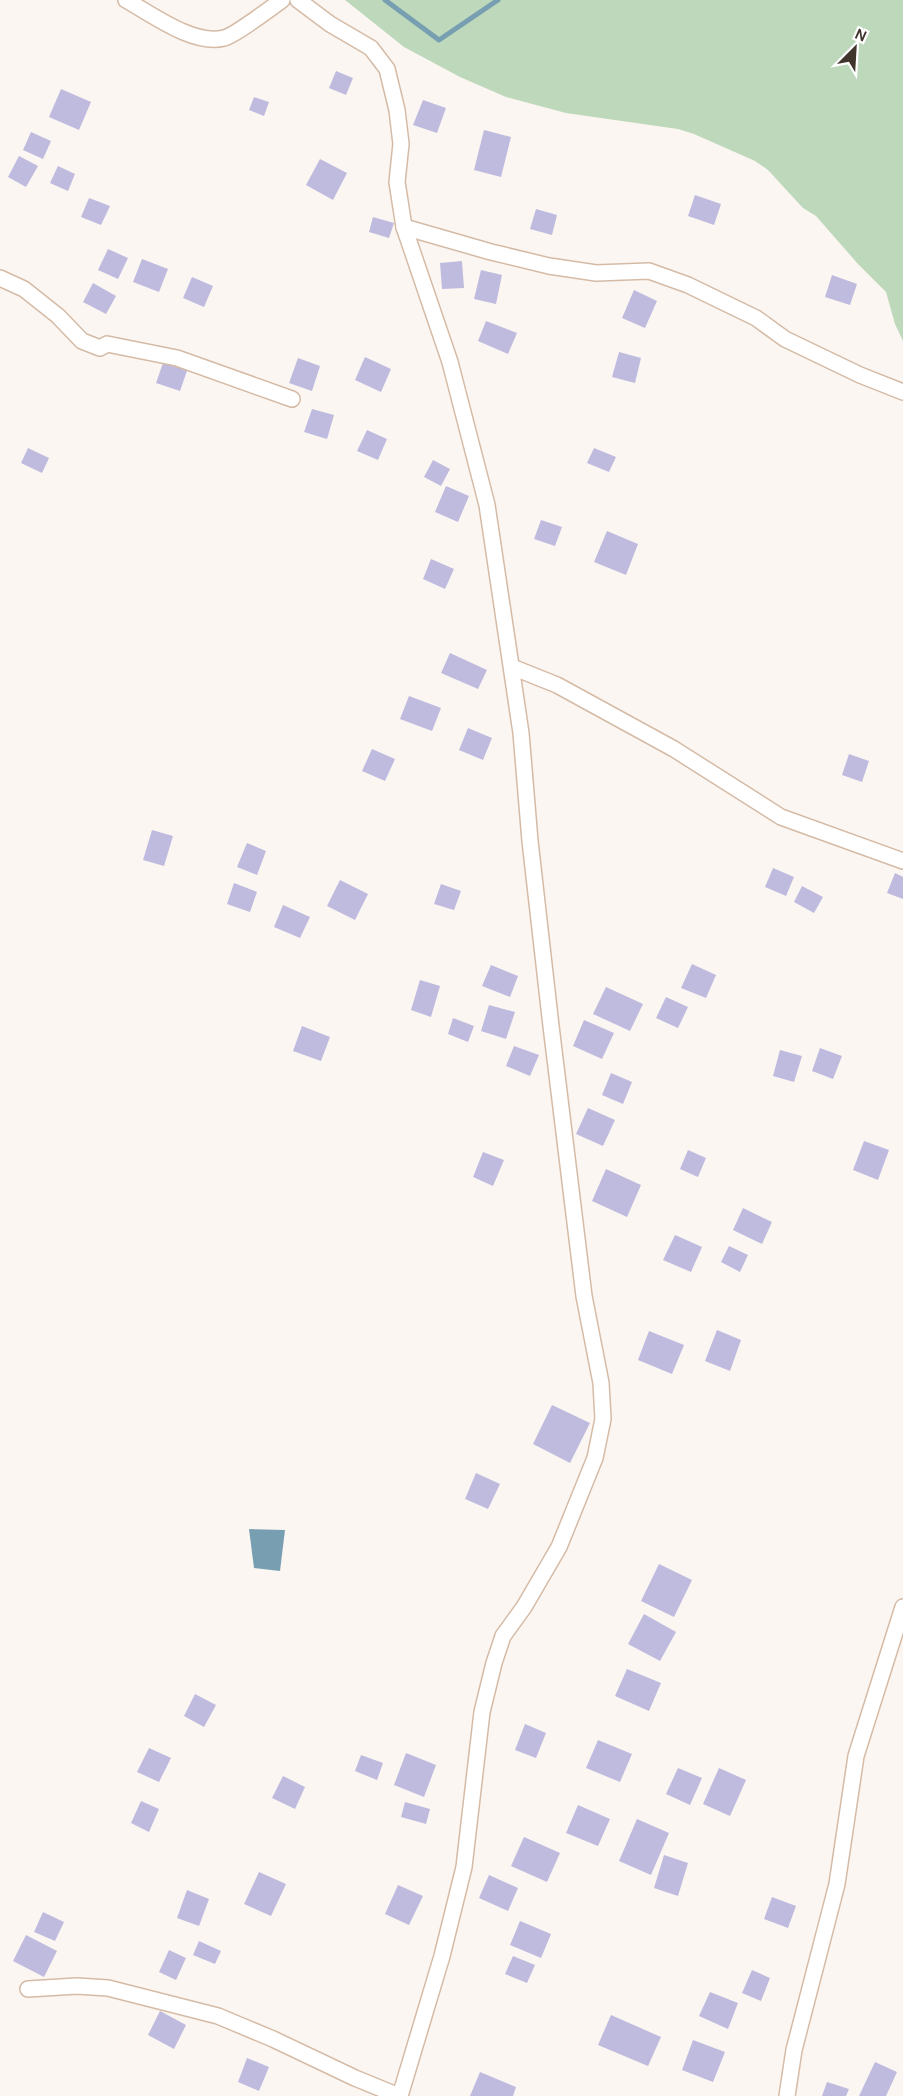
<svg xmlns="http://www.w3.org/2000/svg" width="903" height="2096" viewBox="0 0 903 2096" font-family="Karla,sans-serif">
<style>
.green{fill:#bdd8bb}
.water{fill:#779fb1}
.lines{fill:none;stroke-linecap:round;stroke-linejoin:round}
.stream{stroke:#779fb1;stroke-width:5}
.building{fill:#bebbdf}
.minor-casing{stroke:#d5bba6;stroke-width:18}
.minor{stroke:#fff;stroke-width:15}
</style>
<rect width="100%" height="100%" fill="#fcf6f2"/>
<polygon class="green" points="345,0 903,0 903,341 895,324 886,292 858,264 816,216 803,208 768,170 755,161 694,134 678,129 566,113 506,97 460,77 404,47"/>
<polygon class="water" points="249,1529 285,1530 280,1571 254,1568"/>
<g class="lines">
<polyline class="stream" points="385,0 439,40 498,0"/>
</g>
<g class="building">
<polygon points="336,71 353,78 346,95 329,88"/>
<polygon points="61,89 91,102 79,130 49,117"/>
<polygon points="254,97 269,102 264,116 249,110"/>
<polygon points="423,100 446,108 437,133 413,125"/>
<polygon points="484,130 511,137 501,177 474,170"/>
<polygon points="31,132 51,141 43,159 23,150"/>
<polygon points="19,156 38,166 26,187 8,177"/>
<polygon points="320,159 347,173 333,200 306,185"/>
<polygon points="58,166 75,174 68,191 50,183"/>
<polygon points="695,195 721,204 714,225 688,216"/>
<polygon points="89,198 110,206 101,225 81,217"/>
<polygon points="536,209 557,215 552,235 530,229"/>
<polygon points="373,217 394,223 389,238 369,232"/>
<polygon points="108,249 128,258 118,279 98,270"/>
<polygon points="142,259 168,269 159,292 133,282"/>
<polygon points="462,261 464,288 442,289 440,263"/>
<polygon points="481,270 502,275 496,304 474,299"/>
<polygon points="832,275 857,284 850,305 825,297"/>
<polygon points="192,277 213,286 204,307 183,298"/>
<polygon points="93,283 116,296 106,314 83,302"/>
<polygon points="634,290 657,301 645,328 622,318"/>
<polygon points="486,321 517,333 508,354 478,341"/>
<polygon points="619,352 641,358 635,383 612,377"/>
<polygon points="365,357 391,369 381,392 355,380"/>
<polygon points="298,358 320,366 312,391 289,383"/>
<polygon points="164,360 188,368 180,391 156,383"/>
<polygon points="312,409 334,415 327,439 304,432"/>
<polygon points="367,430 387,439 378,460 357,451"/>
<polygon points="28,448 49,458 42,473 21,463"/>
<polygon points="594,448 616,457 609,472 587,463"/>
<polygon points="433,460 450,469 441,486 424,477"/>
<polygon points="446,486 469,496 458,522 435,512"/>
<polygon points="541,520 562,527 555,546 534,539"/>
<polygon points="607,531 638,544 626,575 594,562"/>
<polygon points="431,559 454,569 445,589 423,579"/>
<polygon points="450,653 487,670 478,689 441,673"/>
<polygon points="409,696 441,708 432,731 400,719"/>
<polygon points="468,728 492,738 483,760 459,750"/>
<polygon points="372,749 395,759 385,781 362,771"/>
<polygon points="849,754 869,761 862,782 842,775"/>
<polygon points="152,830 173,836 164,866 143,860"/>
<polygon points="247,843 266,851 257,875 237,867"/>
<polygon points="773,868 794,877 786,896 765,887"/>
<polygon points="895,873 903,877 903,899 887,893"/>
<polygon points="340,880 368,894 355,920 327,906"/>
<polygon points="234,883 257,892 250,912 227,904"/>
<polygon points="441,884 461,891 454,910 434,904"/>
<polygon points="802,886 823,897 814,913 794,902"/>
<polygon points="283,905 310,917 300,938 274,927"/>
<polygon points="692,964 716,975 706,998 681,988"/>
<polygon points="491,965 518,976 510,997 482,986"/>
<polygon points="420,980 440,986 431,1017 411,1010"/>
<polygon points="606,987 643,1004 630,1031 593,1014"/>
<polygon points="666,997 688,1007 678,1028 656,1018"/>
<polygon points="489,1005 515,1012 506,1039 481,1031"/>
<polygon points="453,1018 474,1026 468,1042 448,1034"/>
<polygon points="584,1020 614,1033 602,1059 573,1046"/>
<polygon points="302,1026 330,1037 321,1061 293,1051"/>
<polygon points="514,1046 539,1055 530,1076 506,1066"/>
<polygon points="820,1048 842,1056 833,1079 812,1071"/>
<polygon points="780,1050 802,1056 794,1082 773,1076"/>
<polygon points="611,1073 632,1082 623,1104 602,1095"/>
<polygon points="588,1108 615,1120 603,1146 576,1134"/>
<polygon points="864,1141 889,1150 878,1180 853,1170"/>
<polygon points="688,1150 706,1158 698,1177 680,1169"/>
<polygon points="483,1152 504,1160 493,1186 473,1177"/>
<polygon points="606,1169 641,1185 627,1217 592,1201"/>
<polygon points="743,1208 772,1222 762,1244 733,1230"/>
<polygon points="675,1235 702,1247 691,1272 663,1260"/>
<polygon points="729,1246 748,1255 740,1272 721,1262"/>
<polygon points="717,1330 741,1340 730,1371 705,1361"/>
<polygon points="649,1331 684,1345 672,1374 638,1360"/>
<polygon points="552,1405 590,1423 570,1463 533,1444"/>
<polygon points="476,1473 500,1484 488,1509 465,1499"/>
<polygon points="659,1564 692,1580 674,1617 641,1601"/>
<polygon points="644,1614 676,1632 660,1661 628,1644"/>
<polygon points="627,1669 661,1683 649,1711 615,1696"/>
<polygon points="195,1694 216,1705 204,1727 184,1716"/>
<polygon points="525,1724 546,1733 536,1758 515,1750"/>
<polygon points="598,1740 632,1754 620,1782 586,1768"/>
<polygon points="149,1748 171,1758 159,1782 137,1772"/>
<polygon points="406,1753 436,1765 424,1797 394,1785"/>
<polygon points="361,1755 383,1763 377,1780 355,1771"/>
<polygon points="678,1768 702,1778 690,1805 666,1794"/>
<polygon points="719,1768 746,1780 730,1816 703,1804"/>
<polygon points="283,1776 305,1787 295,1809 272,1798"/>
<polygon points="141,1801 159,1809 149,1832 131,1823"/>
<polygon points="405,1802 430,1809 426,1824 401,1817"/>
<polygon points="578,1805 610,1819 598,1846 566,1833"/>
<polygon points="637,1819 669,1833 651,1875 619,1861"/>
<polygon points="524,1837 560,1853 547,1882 511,1866"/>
<polygon points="664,1855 688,1863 678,1896 654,1888"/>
<polygon points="259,1872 286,1884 271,1916 244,1904"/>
<polygon points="489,1875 518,1888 508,1911 479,1898"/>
<polygon points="398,1885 423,1896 409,1925 385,1914"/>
<polygon points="187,1890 209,1899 199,1926 177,1918"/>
<polygon points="772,1897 796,1906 788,1928 764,1919"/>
<polygon points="43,1912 64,1922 55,1941 34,1932"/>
<polygon points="520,1921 551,1934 541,1958 510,1945"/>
<polygon points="26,1935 57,1951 44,1977 13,1961"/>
<polygon points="199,1941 221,1951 215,1964 193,1955"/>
<polygon points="169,1950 186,1958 176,1980 159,1972"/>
<polygon points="513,1956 535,1965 527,1983 505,1974"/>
<polygon points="752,1970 770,1978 761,2001 742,1993"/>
<polygon points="710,1992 738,2003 728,2029 699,2016"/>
<polygon points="160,2011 186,2025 174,2049 148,2035"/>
<polygon points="611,2015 661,2037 648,2066 598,2045"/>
<polygon points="693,2040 725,2052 713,2082 682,2070"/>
<polygon points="247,2058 269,2067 259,2091 238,2082"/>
<polygon points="875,2062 897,2072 886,2096 859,2096"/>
<polygon points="480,2072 516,2087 513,2096 470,2096"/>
<polygon points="827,2082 849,2089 846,2096 822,2096"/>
</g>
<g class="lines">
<g class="minor-casing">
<g id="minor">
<path d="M126,0C151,14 194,46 224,38C234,36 271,8 282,0"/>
<polyline points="298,0 330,24 371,48 387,69 397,110 401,144 397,182 404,227 450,362 487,505 521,733 530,841 551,1026 584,1296 601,1383 603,1419 595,1458 559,1547 524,1607 503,1636 494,1663 482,1712 464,1867 442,1956 400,2096"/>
<polyline points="404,227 491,252 549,266 596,273 649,271 688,285 756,318 785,339 860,375 903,392"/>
<polyline points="0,278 24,289 58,316 82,341 100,348 107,344 177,358 292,399"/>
<polyline points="512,667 557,685 674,749 781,817 903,861"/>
<polyline points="28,1989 77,1986 108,1988 218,2016 273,2039 355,2078 399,2096"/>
<polyline points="787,2096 794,2050 837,1884 856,1756 903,1607"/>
</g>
</g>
<use href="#minor" class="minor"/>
</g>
<g transform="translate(855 48) rotate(24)" stroke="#ffffff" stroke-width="4.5" paint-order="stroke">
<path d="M0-4.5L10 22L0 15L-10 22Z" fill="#40352d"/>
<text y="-9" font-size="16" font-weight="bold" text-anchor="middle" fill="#40352d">N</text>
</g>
</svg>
